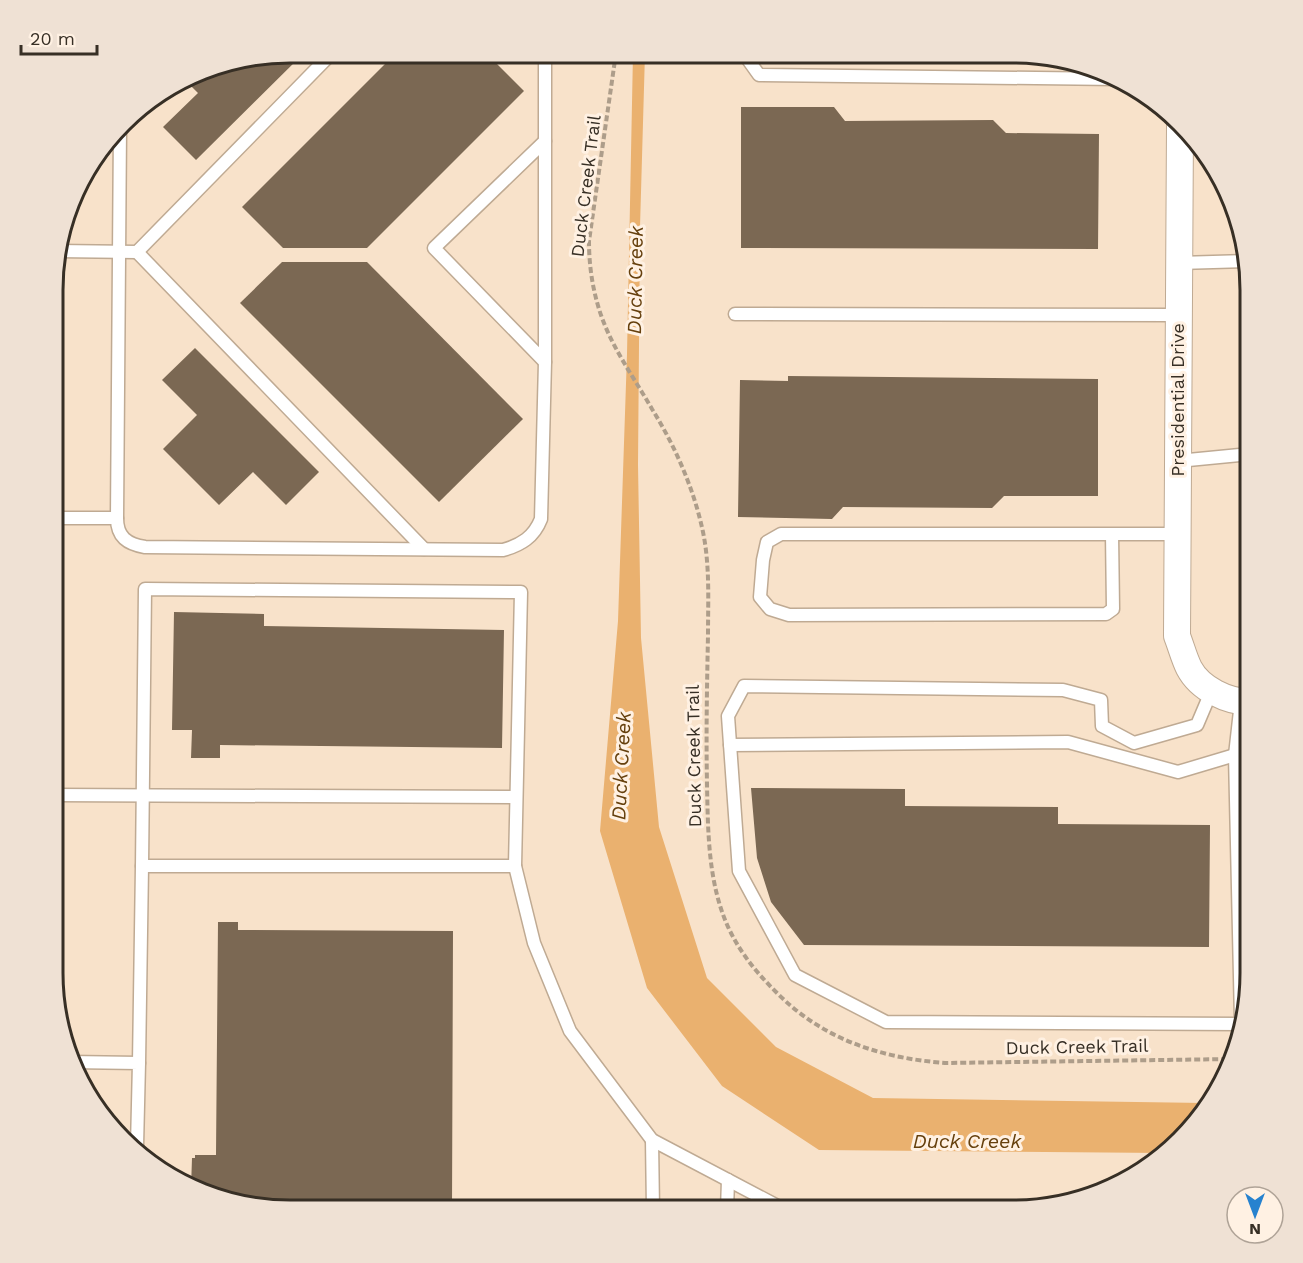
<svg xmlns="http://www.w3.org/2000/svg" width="1303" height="1263" viewBox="0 0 1303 1263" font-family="'Work Sans',sans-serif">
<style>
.water{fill:#eab16f}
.building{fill:#7b6853}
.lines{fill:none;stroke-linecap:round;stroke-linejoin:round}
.lane-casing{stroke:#bfaa93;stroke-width:15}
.street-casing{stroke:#bfaa93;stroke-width:28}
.path{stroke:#ad9d8a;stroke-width:4;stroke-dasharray:6 3;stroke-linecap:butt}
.lane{stroke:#fff;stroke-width:12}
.street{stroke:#fff;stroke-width:26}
.labels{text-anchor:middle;stroke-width:6;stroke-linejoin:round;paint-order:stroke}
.street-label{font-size:18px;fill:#372f25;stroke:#fff1e3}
.water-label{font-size:20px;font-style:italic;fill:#66400d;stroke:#fff1e3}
.rim{fill:none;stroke:#372f25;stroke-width:3}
</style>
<rect width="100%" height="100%" fill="#f8e2ca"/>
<polygon class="water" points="633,53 645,53 640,227 638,465 641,638 659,827 707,978 776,1047 873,1098 1205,1103 1164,1153 819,1150 722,1086 647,988 600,831 618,621 627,354"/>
<g class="building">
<polygon points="290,52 304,53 196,160 163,127 198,93 186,81 214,65"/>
<polygon points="396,53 486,53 524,91 367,248 283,248 242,207"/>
<polygon points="741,107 834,107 845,121 993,120 1006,133 1099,134 1098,249 741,248"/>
<polygon points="282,262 367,262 523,419 439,502 240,303"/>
<polygon points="195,348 319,472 286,505 253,472 219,505 163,449 197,415 162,380"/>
<polygon points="788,376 1098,379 1098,496 1004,496 992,508 843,507 832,519 738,517 740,380 788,381"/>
<polygon points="174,612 264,614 264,626 504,630 502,748 220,745 220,758 191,758 192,730 172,730"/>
<polygon points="751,788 905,789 905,806 1058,807 1058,824 1210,825 1209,947 804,945 771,902 757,858"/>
<polygon points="218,922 238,922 238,930 453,931 452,1210 275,1210 191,1188 192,1158 195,1158 195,1155 216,1155"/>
</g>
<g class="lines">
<g class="lane-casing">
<g id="lane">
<polyline points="744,54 759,75 1117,79"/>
<path d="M120,128L117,518C117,537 127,544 145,547L503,550C521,545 534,537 541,519L545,362V53"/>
<polyline points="57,251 137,252 332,53"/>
<polyline points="137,252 424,549"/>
<polyline points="1179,263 1247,261"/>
<polyline points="735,314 1179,315"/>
<polyline points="545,362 434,248 545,141"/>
<polyline points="1178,461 1250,454"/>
<polyline points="56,518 117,518"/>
<polyline points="1112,534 1113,609 1106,614 789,615 770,609 760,597 763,560 767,542 781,534 1177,534"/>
<polygon points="145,589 521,592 515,866 142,866"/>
<polyline points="1211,692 1197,725 1134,743 1102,726 1101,700 1063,690 744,686 728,716 739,871 795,975 886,1022 1240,1024"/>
<polyline points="1241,702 1235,755 1241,1021"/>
<polyline points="730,745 1068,742 1178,772 1235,755 1250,755"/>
<polyline points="54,795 515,797"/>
<polyline points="515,866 534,943 570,1031 652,1140 785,1210"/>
<polyline points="70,1062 139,1063 137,1146"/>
<polyline points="139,1063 142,866"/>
<polyline points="652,1140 653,1210"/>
<polyline points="727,1210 728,1180"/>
</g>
</g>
<g class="street-casing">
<path id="street" d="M1180,127L1177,636C1181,646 1184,658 1189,668C1200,689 1228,702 1250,702"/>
</g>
<path class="path" d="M616,53L589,241C589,264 592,286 599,309C610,345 633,376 652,409C675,446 694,489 703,532C710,566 708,601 708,635C707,685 706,734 707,784C708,833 708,884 729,929C741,954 757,973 776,992C822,1039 880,1058 945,1063L1231,1059"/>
<use href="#lane" class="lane"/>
<use href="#street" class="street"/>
</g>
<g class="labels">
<g class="street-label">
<text transform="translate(586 186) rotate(-83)" y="6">Duck Creek Trail</text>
<text transform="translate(1178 400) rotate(-90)" y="6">Presidential Drive</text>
<text transform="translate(694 756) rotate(-91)" y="6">Duck Creek Trail</text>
<text transform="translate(1077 1047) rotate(-1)" y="6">Duck Creek Trail</text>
</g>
<g class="water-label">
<text transform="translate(635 280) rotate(-89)" y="7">Duck Creek</text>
<text transform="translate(621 766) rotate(-87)" y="7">Duck Creek</text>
<text x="967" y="1148">Duck Creek</text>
</g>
</g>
<path d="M0 0H1303V1263H0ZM290 63H1013A227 227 0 0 1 1240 290V973A227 227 0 0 1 1013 1200H290A227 227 0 0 1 63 973V290A227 227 0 0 1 290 63Z" fill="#efe1d4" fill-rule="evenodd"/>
<path class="rim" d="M290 63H1013A227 227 0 0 1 1240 290V973A227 227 0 0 1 1013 1200H290A227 227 0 0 1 63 973V290A227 227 0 0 1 290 63Z"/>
<g transform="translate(1255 1215) rotate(180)"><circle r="28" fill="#fff1e3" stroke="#afa397" stroke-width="1.5"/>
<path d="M0-4.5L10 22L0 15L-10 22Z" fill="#2782cf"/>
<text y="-9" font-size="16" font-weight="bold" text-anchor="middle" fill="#372f25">N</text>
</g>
<path d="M21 45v9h76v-9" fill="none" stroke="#372f25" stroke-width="3"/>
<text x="30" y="45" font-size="18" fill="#372f25" stroke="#fff1e3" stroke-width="4.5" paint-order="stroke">20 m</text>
</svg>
